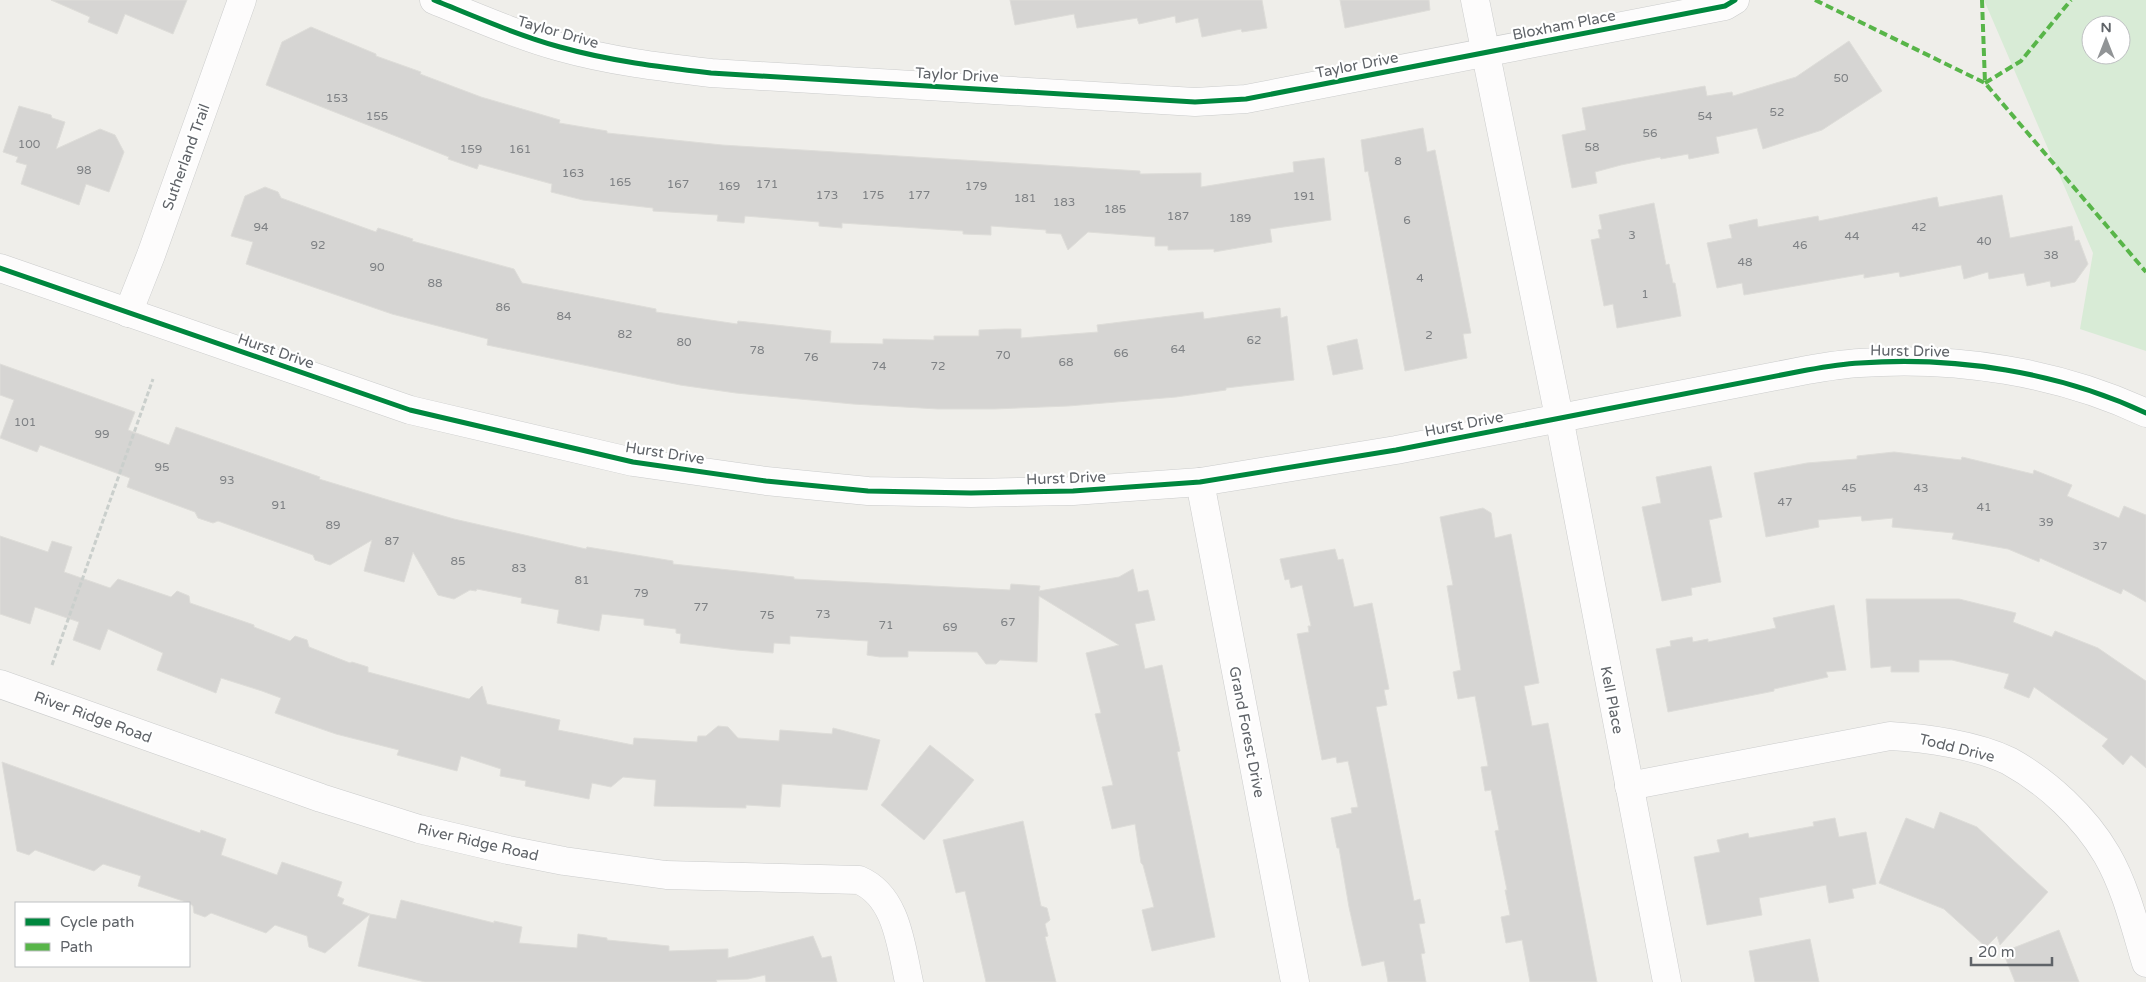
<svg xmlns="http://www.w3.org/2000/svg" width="2146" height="982" viewBox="0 0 2146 982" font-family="'Varela Round',sans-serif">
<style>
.green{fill:#d8ebd6;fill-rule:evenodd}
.building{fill:#d6d5d3;stroke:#deddd9}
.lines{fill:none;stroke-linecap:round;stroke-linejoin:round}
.minor-casing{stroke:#cbcccc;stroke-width:29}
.tertiary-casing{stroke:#cbcccc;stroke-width:29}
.path{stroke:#cacfcc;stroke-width:3;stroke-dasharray:5 2.5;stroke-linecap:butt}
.minor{stroke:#fdfcfc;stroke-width:28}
.tertiary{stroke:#fdfcfc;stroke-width:28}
.quiet{stroke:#58b549;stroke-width:4;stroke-dasharray:8 4;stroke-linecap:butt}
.cycleway-casing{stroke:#fff;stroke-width:8}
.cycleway{stroke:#00873e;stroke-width:5}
.labels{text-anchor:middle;stroke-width:4.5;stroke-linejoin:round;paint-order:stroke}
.number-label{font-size:12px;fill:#7e8184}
.street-label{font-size:15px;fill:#5f6368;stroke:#fff}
</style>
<rect width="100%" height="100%" fill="#efeeea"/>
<path class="green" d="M1984,0H2146V351L2080,329L2093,253ZM2091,25H2121V55H2091Z"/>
<g class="building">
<polygon points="51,0 187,0 173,34 125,14 117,34 88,22 90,17"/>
<polygon points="1010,0 1262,0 1267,28 1242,32 1241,29 1202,37 1198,18 1176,23 1175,16 1139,24 1137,18 1077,28 1074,14 1015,25"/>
<polygon points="1340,0 1429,0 1430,10 1345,28"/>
<polygon points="311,27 376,54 376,56 421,72 420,74 481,97 560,120 559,123 607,131 607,133 722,145 1140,171 1140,174 1201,173 1201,187 1294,172 1293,162 1324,158 1331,220 1270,229 1272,242 1214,252 1214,249 1168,250 1168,246 1155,246 1155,237 1088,232 1068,250 1061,234 1046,233 1046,230 991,226 991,235 963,234 963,231 842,223 842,228 819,226 819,222 745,216 744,223 717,221 718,215 653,211 653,208 583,200 551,192 552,184 479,164 477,169 448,159 449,157 266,85 282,42"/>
<polygon points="1849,41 1882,91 1822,130 1763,149 1757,128 1716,137 1719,153 1689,159 1688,154 1661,159 1660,157 1621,165 1595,172 1597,183 1572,188 1562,135 1586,130 1582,108 1705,86 1707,96 1732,92 1733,96 1796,77"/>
<polygon points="19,106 51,115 52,118 65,122 56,149 100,129 115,135 124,152 109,192 86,184 79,205 21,184 27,165 16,162 18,157 3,152"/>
<polygon points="1423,128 1427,152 1435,150 1471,333 1463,334 1467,358 1405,371 1368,171 1365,172 1361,140"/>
<polygon points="265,187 278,192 281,198 376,232 378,228 413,239 412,241 514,269 522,283 656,309 656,312 737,324 738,321 831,331 830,343 883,344 883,339 934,340 934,336 979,336 979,330 1005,329 1021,329 1021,338 1098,332 1097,325 1203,312 1204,319 1280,308 1281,318 1287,316 1294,380 1226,388 1226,390 1176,397 1068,406 994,409 938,409 853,404 736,393 680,385 487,345 488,339 392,314 246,264 253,242 231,236 245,196"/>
<polygon points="2002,195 2010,238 2072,226 2075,241 2079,240 2088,264 2075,282 2051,287 2050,281 2027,286 2024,273 1989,279 1988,272 1964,279 1961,265 1900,277 1899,272 1864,278 1864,274 1744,295 1742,283 1717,288 1707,243 1732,238 1729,225 1757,219 1758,227 1818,216 1819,221 1937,197 1939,207"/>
<polygon points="1654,203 1666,265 1669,264 1673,283 1675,283 1681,316 1617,328 1613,304 1604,306 1591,240 1600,238 1598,230 1602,229 1599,215"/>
<polygon points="1357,339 1363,369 1333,375 1327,346"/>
<polygon points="0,364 135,412 128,430 169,445 176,427 320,477 319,479 395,502 454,519 586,549 587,547 673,561 673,564 794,577 794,579 1010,590 1011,584 1040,586 1039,591 1119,577 1133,569 1138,592 1148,590 1155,620 1135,624 1145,669 1162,665 1180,751 1177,752 1215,937 1152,951 1142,910 1154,907 1143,865 1141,863 1135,824 1112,829 1102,787 1113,785 1095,714 1101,713 1086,653 1119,645 1039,596 1037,662 1000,660 996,664 986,664 977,652 908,651 908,657 880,657 867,655 868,641 790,636 790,644 774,643 773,653 737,650 680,643 681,634 676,633 676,629 644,625 644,619 602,614 599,631 557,623 559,610 521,603 522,598 477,589 476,591 470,590 454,599 438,595 413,552 404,582 364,571 372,540 330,565 315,560 313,555 218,521 213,523 198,518 195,512 127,487 130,478 40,445 37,452 0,438 14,400 0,395"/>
<polygon points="1894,452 1961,460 1962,457 2033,474 2034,470 2072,485 2067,496 2119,518 2124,506 2146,515 2146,602 2123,589 2121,594 2040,558 2039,562 2008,549 1952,539 1954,533 1892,527 1893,518 1862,521 1861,516 1818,520 1819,527 1766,537 1754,473 1807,463 1857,459 1857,456"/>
<polygon points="1711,466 1722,517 1709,520 1721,582 1691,588 1692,595 1662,601 1642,507 1661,503 1656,477"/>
<polygon points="1483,508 1491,513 1495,538 1511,534 1539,683 1524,686 1532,726 1548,723 1597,982 1530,982 1522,940 1506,943 1501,917 1510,915 1505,890 1507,890 1495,831 1499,830 1491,790 1485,791 1481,767 1488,766 1475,696 1458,699 1453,672 1461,670 1447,586 1453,585 1440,517"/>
<polygon points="0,536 48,552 52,541 72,547 64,572 110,588 118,579 171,597 177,591 189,596 190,603 254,625 254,627 290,641 295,636 307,640 309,647 350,663 352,662 368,667 368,672 469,699 482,686 487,704 560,720 558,730 633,745 634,738 697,742 698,736 706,736 718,726 728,727 738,738 779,741 780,730 832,734 833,728 880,740 867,790 782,784 780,807 746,805 746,808 654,806 656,780 623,777 611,787 592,783 589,799 525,786 526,781 500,776 501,769 461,756 457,771 397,755 399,750 336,734 275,713 281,698 262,691 221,678 216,693 157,670 163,653 108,629 100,650 73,640 79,622 35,607 30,624 0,614"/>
<polygon points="1335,549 1338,560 1343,559 1354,607 1372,603 1389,689 1384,690 1387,705 1376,707 1414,901 1420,899 1425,923 1419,924 1425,953 1421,954 1426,982 1388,982 1384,961 1362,966 1349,907 1339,848 1337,848 1331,818 1352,813 1351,808 1358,807 1348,761 1337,763 1336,757 1322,760 1297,634 1309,632 1308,626 1311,626 1302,585 1291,588 1289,579 1285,580 1280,559"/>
<polygon points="1866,599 1959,599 2016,613 2013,622 2052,637 2055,631 2098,648 2146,681 2146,768 2131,755 2123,765 2102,746 2108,739 2034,687 2029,698 2004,688 2009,674 1952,660 1919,660 1919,672 1891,672 1891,666 1871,668"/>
<polygon points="1834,605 1846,670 1826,672 1828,677 1774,689 1774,691 1668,712 1656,649 1671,646 1670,641 1692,637 1693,642 1708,639 1708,642 1776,628 1773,618"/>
<polygon points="930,745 974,780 924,840 881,805"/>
<polygon points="2,762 200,833 201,830 226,839 221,855 238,861 277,875 282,862 342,882 337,896 344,899 342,904 370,914 396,919 401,900 494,923 494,921 522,927 519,943 577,948 578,934 607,938 607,940 669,946 669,951 728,949 728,958 813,936 822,958 831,956 837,982 766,982 765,975 748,979 716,980 717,982 425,982 358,966 370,914 325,953 309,947 307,936 275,925 266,933 211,913 205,917 194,913 193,906 189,903 138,886 141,876 103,864 94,871 35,850 29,855 17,851"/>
<polygon points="1940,812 1977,827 2048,892 2000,945 1997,936 1986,947 1944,909 1879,883 1906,818 1934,829"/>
<polygon points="1835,818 1839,837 1866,832 1876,884 1852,889 1854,898 1829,903 1826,885 1759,898 1762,915 1707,925 1694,857 1720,852 1717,840 1748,833 1749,838 1814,826 1813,822"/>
<polygon points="1023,821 1041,906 1047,908 1050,920 1045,924 1048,936 1045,937 1056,982 986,982 965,891 956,893 943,840"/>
<polygon points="2059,930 2079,982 2015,982 2003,952"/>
<polygon points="1810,939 1819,982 1755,982 1749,951"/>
</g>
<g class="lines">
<g class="minor-casing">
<g id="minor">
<path d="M434,0C476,17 517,35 560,47C610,61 660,67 711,73L1195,102L1246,99L1725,6L1735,0"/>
<polyline points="1475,0 1559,417 1667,982"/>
<polyline points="128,313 151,255 242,0"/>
<polyline points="1200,482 1295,982"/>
<path d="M0,684L321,798L419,829L508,850L564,861L666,875L859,880C897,896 901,946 909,982"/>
<path d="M1629,786L1890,736C1926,738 1976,745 2009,761C2047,782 2085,817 2107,855C2126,888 2135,927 2146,963"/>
</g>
</g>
<g class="tertiary-casing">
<path id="tertiary" d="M0,268L410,410L633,462L766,481L868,491L971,493L1073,491L1200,482L1396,450L1807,370C1824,367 1842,364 1860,363C1955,356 2059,372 2146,413"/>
</g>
<polyline class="path" points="52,665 153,379"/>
<use href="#minor" class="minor"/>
<use href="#tertiary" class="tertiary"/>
<g class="quiet">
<polyline points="1815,0 1985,83 2146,272"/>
<polyline points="1982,0 1985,83"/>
<polyline points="1985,83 2021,61 2071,0"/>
</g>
<g class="cycleway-casing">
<g id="cycleway">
<path d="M434,0C476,17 517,35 560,47C610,61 660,67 711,73L1195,102L1246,99L1725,6L1735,0"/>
<path d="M0,268L410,410L633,462L766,481L868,491L971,493L1073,491L1200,482L1396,450L1807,370C1824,367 1842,364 1860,363C1955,356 2059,372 2146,413"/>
</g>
</g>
<use href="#cycleway" class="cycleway"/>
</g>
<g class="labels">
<g class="number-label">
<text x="1841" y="82">50</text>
<text x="337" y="102">153</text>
<text x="1777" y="116">52</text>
<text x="377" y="120">155</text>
<text x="1705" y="120">54</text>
<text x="1650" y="137">56</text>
<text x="29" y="148">100</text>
<text x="1592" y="151">58</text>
<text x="471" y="153">159</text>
<text x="520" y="153">161</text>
<text x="1398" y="165">8</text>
<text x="84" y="174">98</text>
<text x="573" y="177">163</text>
<text x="620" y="186">165</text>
<text x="678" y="188">167</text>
<text x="767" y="188">171</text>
<text x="729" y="190">169</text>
<text x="976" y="190">179</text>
<text x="827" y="199">173</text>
<text x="873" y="199">175</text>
<text x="919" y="199">177</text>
<text x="1304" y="200">191</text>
<text x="1025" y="202">181</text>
<text x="1064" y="206">183</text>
<text x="1115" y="213">185</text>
<text x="1178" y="220">187</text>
<text x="1240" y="222">189</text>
<text x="1407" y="224">6</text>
<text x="261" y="231">94</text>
<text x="1919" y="231">42</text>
<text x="1632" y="239">3</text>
<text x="1852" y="240">44</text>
<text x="1984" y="245">40</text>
<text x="318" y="249">92</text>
<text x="1800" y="249">46</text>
<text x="2051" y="259">38</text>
<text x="1745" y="266">48</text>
<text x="377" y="271">90</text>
<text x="1420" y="282">4</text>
<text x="435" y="287">88</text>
<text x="1645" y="298">1</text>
<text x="503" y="311">86</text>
<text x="564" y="320">84</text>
<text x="625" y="338">82</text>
<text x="1429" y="339">2</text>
<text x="1254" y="344">62</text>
<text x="684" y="346">80</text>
<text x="1178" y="353">64</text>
<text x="757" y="354">78</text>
<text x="1121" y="357">66</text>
<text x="1003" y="359">70</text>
<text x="811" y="361">76</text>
<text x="1066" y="366">68</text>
<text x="879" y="370">74</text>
<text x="938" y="370">72</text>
<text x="25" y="426">101</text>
<text x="102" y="438">99</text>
<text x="162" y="471">95</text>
<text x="227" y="484">93</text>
<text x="1849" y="492">45</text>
<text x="1921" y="492">43</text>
<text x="1785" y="506">47</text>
<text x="279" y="509">91</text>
<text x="1984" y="511">41</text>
<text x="2046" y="526">39</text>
<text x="333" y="529">89</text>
<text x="392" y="545">87</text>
<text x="2100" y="550">37</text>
<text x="458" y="565">85</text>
<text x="519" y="572">83</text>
<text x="582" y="584">81</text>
<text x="641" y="597">79</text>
<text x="701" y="611">77</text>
<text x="823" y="618">73</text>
<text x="767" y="619">75</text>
<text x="1008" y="626">67</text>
<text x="886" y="629">71</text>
<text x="950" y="631">69</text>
</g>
<g class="street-label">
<text transform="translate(1564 25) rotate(-11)" y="5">Bloxham Place</text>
<text transform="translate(558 32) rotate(16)" y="5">Taylor Drive</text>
<text transform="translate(1357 65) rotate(-11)" y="5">Taylor Drive</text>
<text transform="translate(957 75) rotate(3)" y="5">Taylor Drive</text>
<text transform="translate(186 157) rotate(-70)" y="5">Sutherland Trail</text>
<text transform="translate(276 351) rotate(19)" y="5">Hurst Drive</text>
<text transform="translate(1910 351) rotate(1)" y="5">Hurst Drive</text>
<text transform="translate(1464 424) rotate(-11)" y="5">Hurst Drive</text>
<text transform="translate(665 453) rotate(9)" y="5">Hurst Drive</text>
<text transform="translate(1066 478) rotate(-2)" y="5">Hurst Drive</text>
<text transform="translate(1612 700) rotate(79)" y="5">Kell Place</text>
<text transform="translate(93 717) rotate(20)" y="5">River Ridge Road</text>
<text transform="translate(1247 732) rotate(79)" y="5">Grand Forest Drive</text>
<text transform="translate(1957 748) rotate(14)" y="5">Todd Drive</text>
<text transform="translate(478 842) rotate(13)" y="5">River Ridge Road</text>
</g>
</g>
<rect x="15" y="902" width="175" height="65" fill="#ffffff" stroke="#bfc1c3"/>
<rect x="25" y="918" width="25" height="8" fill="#00873e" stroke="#bfc1c3"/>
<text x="60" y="927" font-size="15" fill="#5f6368">Cycle path</text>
<rect x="25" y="943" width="25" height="8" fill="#58b549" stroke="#bfc1c3"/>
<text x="60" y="952" font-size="15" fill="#5f6368">Path</text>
<g transform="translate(2106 40)"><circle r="24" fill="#ffffff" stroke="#bfc1c3"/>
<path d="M0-4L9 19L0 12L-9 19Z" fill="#919496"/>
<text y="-8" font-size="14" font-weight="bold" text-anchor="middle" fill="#5f6368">N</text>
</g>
<path d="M1971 957v8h81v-8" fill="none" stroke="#5f6368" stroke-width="2.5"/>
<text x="1978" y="957" font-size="15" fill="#5f6368" stroke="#ffffff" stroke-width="4" paint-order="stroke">20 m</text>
</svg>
